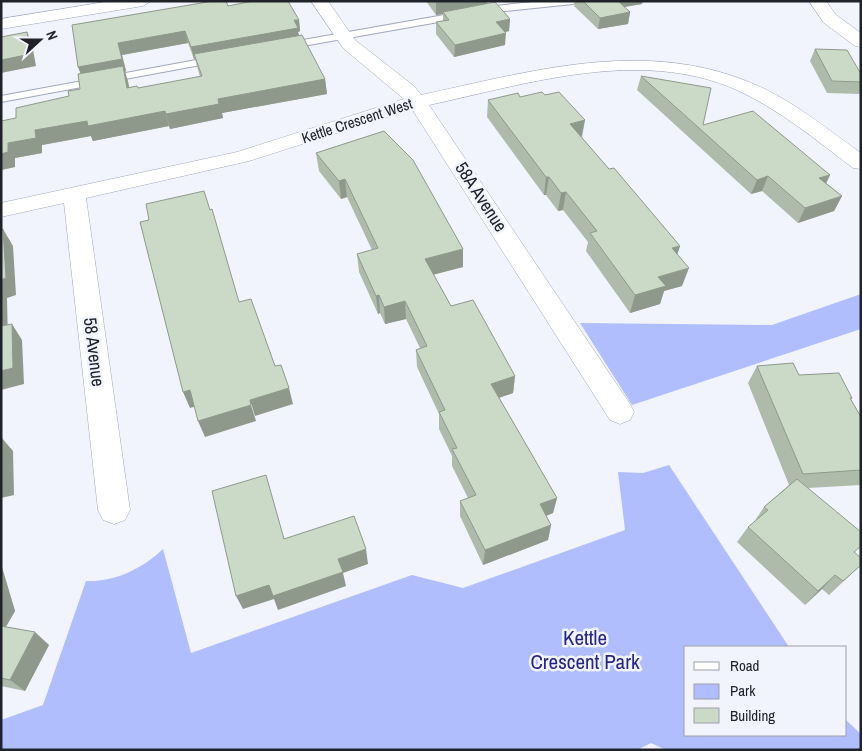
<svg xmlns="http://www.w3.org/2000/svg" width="862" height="751" viewBox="0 0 862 751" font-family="'Archivo Narrow',sans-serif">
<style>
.green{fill:#b0befd}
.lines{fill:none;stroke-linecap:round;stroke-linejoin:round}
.lane-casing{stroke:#a1a7bc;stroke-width:2}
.street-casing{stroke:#a1a7bc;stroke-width:1}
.secondary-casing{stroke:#a1a7bc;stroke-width:1}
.lane{fill:#fff;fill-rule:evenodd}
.street{fill:#fff;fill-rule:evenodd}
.secondary{fill:#fff;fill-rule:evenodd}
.wall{fill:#afbbaa;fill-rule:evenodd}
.shaded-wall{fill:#8e998b}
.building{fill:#cbdac6;stroke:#8e998b}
.labels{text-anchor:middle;stroke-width:5;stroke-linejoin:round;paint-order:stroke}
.far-street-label{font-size:15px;fill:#20222a;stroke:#f1f4fd}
.street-label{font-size:18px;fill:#20222a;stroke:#f1f4fd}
.near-park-label{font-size:21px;fill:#252581;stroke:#f1f4fd}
</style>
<rect width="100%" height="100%" fill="#f1f4fd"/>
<g class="green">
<polygon points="861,294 861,329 632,405 580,323 772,325"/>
<path d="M669,465L789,647H686V735H846V720L861,734V750H666L651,743L637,750H1V720L43,705L86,581C115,582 142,569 163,549L191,653L412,575L463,588L625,530L618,472L643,473Z"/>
</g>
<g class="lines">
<g class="lane-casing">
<g id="lane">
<polygon points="542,1 578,1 573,4 495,12 286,49 281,46 286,43 495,6"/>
<polygon points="218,56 222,57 222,61 1,102 1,96"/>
</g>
</g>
<g class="street-casing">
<g id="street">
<path d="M311,1H328L355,40L414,86L421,95C529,72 641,38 749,82C790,98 825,128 861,153V169L853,168C816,140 780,110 737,90C640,47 527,84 429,105L630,404L634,412L630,420L620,424L610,420L412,109L249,161L86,198L130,510L125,520L114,524L103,520L98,510L64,203L1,217V203L237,152L404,99L343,48Z"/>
<polygon points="809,1 826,1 836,15 861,33 861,47 855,46 824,23"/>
</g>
</g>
<g class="secondary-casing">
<polygon id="secondary" points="111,1 151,1 143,6 1,29 1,19"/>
</g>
<use href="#lane" class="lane"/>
<use href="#street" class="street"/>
<use href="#secondary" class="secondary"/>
</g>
<g class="wall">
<polygon points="426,1 487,1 487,4 510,19 509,31 505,32 505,45 454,57 436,34 436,22 443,21 443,14 436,15"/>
<polygon points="575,1 643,1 642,4 624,7 630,12 628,24 598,29 574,6"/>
<path d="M228,6L299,20L300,31L298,32L299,35L325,79L327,94L222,113L223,118L170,129L169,126L93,141L91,136L42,145V153L15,158V167L1,170L16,118L69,96L80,89L81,74L78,67ZM188,43L194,59H195L200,77L138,88L129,87L125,72L126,71L122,55Z"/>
<polygon points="815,49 861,74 861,92 859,94 827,93 810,61"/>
<polygon points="641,76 703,125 830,175 826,183 842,196 834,211 798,223 762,191 751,194 637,90"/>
<polygon points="520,97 585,120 582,138 609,169 680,246 677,255 682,286 664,291 660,304 630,313 586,251 588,242 563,210 558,211 546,195 544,195 487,117 488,100"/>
<polygon points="316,153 463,267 433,274 451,306 515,376 513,393 499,398 557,498 553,513 546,516 551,525 548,540 483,565 460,516 460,501 468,498 452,466 452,456 439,429 439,414 417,367 416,350 420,348 406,319 385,324 380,313 378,314 359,272 357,254 372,250 347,197 341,199 319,171"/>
<polygon points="757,366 799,375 852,398 851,400 861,417 861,485 808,488 854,553 861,565 829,595 822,589 805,605 737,542 748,527 754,522 764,507 789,485 748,383"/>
<polygon points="1,564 15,611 6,627 49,645 25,691 1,686"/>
</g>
<g class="shaded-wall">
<polygon points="446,1 487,1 487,6 443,12 443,14 436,15 436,3"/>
<polygon points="613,1 643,1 642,4 612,9"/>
<polygon points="630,12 628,24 598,29 600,18"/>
<polygon points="510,19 509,31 496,34 496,22"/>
<polygon points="299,20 300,31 298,32 300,40 194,54 195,59 194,59 191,47"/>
<polygon points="185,31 188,43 122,55 126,71 125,72 128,81 132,102 83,79 78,67 118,43"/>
<polygon points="27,32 32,44 36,66 1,73 1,60"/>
<polygon points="506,33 505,45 454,57 455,45"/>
<polygon points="325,79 327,94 222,113 223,118 170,129 166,114 218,99"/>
<polygon points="165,111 169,126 93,141 91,136 42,145 42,153 15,158 15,167 1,170 1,154 8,143 35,130 87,121"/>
<polygon points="585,120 581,138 570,124"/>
<polygon points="830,175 823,190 819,178"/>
<polygon points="768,176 762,191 751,194 757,180"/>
<polygon points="546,177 549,177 546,195 544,195"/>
<polygon points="345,179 347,197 341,199 339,181"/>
<polygon points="566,192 563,210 558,211 561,193"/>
<polygon points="842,196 834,211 798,223 805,208"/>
<polygon points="3,229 13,246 16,295 7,298 8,344 1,334 1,280"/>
<polygon points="680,246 674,264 672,248"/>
<polygon points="463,249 463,267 425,277 425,259"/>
<polygon points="689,268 682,286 664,291 660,304 630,313 635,295 658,277"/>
<polygon points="379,295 380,313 378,314 376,296"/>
<polygon points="405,301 406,319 385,324 384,307"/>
<polygon points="12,324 22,340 24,384 1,390 1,371"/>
<polygon points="515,376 513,393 489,401 491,384"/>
<polygon points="289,388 293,404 255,416 250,400"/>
<polygon points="190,390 197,406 190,408 183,392"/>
<polygon points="251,405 256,421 205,437 198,421"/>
<polygon points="1,437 13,451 14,495 1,498"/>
<polygon points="557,498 553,513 536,520 540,504"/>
<polygon points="551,525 548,540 483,565 485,550"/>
<polygon points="366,549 368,564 343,573 346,586 278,610 274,599 243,609 236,596 338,559"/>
<polygon points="1,564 15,611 1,635"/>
<polygon points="835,575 822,589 805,605 818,591"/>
<polygon points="35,632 49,645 25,691 10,680"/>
</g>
<g class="building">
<polygon points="213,1 226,1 228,6 253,1 288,1 299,20 294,20 298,28 191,47 185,31 118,43 122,59 78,67 72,25"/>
<polygon points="435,1 446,1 436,3"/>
<polygon points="583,1 618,1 630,12 600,18"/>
<polygon points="495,2 510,19 496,22 506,33 455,45 436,22 449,20 443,12"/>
<polygon points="27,32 31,54 1,60 1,37"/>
<polygon points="302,35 325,79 218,99 219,104 166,114 165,111 88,126 87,121 35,130 36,138 8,143 8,152 1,154 1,121 16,118 16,108 69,96 68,91 80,89 78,74 123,66 127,88 137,86 138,88 202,76 194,54"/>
<polygon points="815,49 847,50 861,74 861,82 832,81"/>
<polygon points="641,76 711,88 703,125 753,111 830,175 819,178 842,196 805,208 768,176 757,180"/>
<polygon points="542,92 545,95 559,92 585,120 570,124 609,169 614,168 680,246 672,248 689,268 658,277 666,286 635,295 590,233 597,231 566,192 561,193 549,177 546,177 488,100 518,93 520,97"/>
<polygon points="384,131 413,160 463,249 425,259 451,306 473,300 515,376 491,384 557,498 540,504 551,525 485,550 460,501 476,495 452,449 457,448 439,412 445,410 416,350 427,346 405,301 384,307 379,295 376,296 357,254 378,248 345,179 339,181 316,153"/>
<polygon points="204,191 210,210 212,209 239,302 251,299 275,366 281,365 289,388 250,400 251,405 198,421 190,390 183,392 140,222 149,220 146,204"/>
<polygon points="1,229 3,229 6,278 1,280"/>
<polygon points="12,324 13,368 1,371 1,326"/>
<polygon points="793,363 799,375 839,373 852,398 850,398 861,417 861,470 803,474 757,366"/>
<polygon points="266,475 284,539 354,516 366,549 338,559 343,572 273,596 269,585 236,596 212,491"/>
<polygon points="797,479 861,532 861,546 854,552 861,558 861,565 843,581 835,575 818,591 748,527 768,510 764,507"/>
<polygon points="1,626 35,632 10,680 1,678"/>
</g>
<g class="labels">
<g class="far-street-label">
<text transform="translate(357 121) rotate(-18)" y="5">Kettle Crescent West</text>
</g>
<g class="street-label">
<text transform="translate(481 197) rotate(57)" y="6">58A Avenue</text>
<text transform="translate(94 352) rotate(83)" y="6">58 Avenue</text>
</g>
<g class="near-park-label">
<text x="585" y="645">Kettle<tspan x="585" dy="24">Crescent Park</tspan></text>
</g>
</g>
<rect width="862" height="751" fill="none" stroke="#20222a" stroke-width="5"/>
<rect x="684" y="646" width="162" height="90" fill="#f1f4fd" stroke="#9da0a9"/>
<rect x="694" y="662" width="25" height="8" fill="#ffffff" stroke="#9da0a9"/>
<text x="730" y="671" font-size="15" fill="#20222a">Road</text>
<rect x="694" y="684" width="25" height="15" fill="#b0befd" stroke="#9da0a9"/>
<text x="730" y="696" font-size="15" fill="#20222a">Park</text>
<rect x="694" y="708" width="25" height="15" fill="#cbdac6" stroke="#9da0a9"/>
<text x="730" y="721" font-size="15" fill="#20222a">Building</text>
<g transform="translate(40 40) rotate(69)" stroke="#f1f4fd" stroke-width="4" paint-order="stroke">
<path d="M0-4L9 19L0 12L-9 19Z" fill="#20222a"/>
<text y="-8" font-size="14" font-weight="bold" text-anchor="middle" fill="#20222a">N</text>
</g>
</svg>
